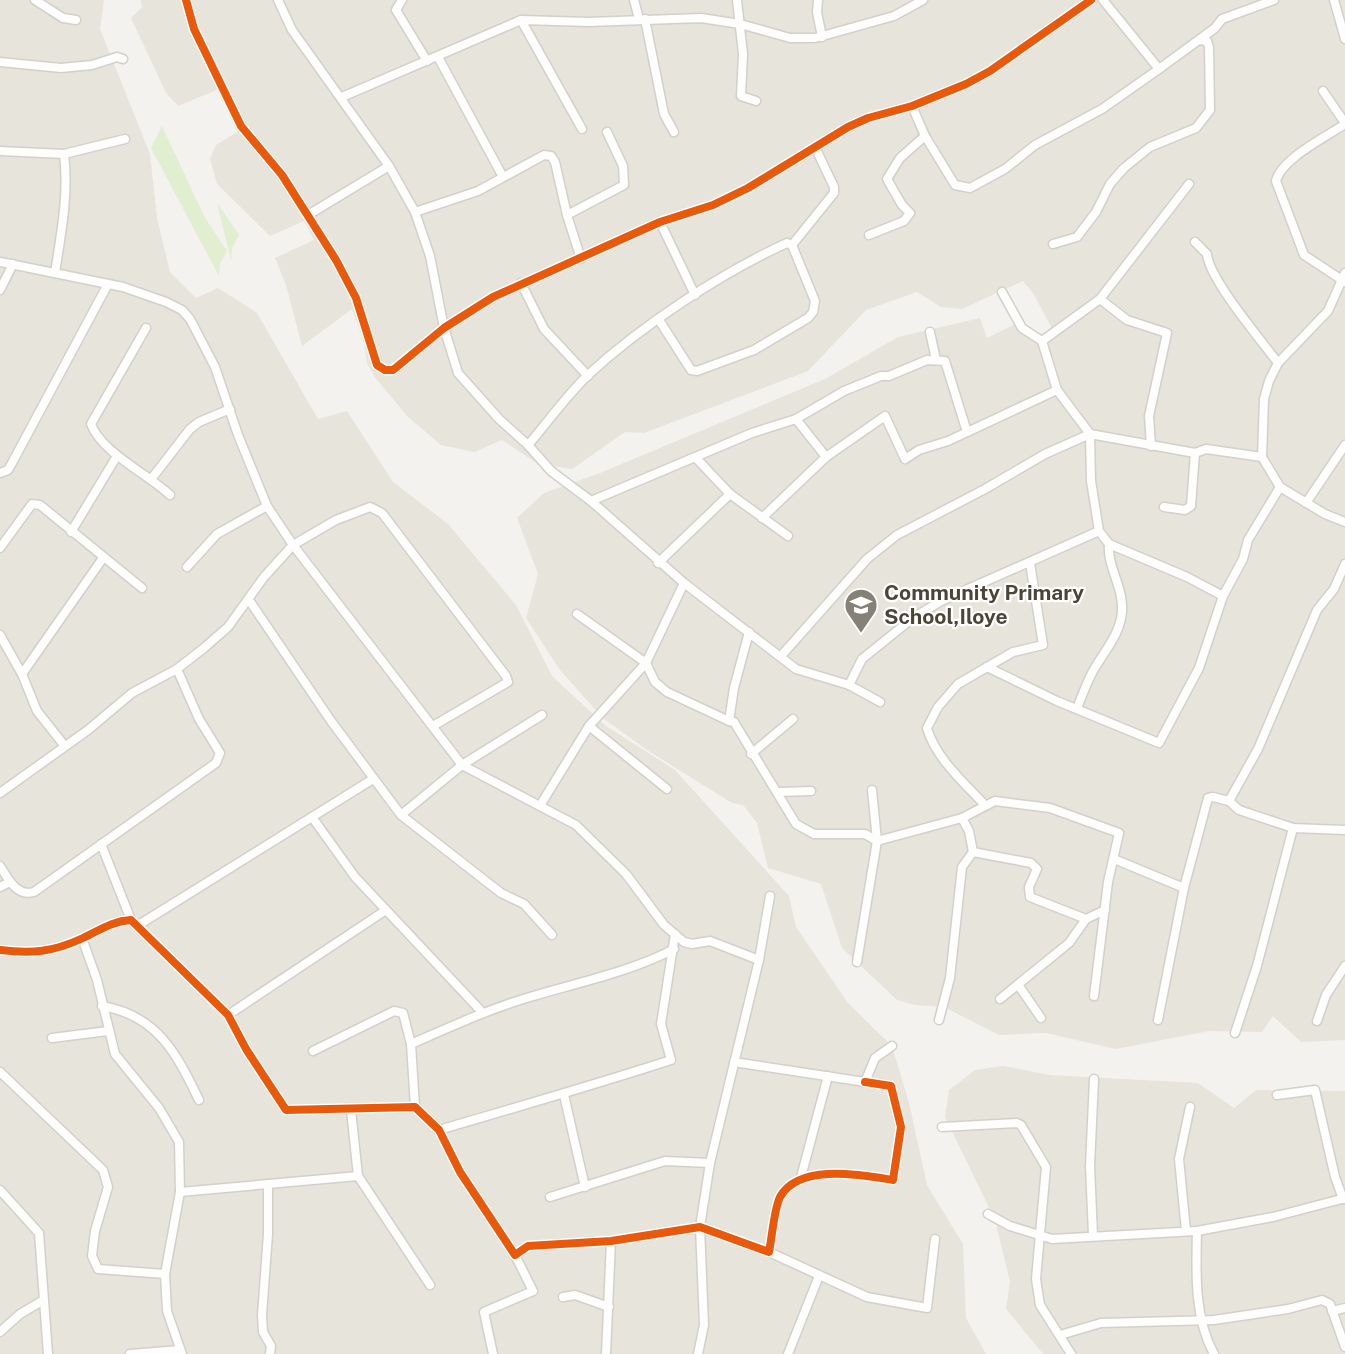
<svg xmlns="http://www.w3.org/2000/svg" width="1345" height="1354" viewBox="0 0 1345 1354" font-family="'Public Sans',sans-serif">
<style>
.residential{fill:#e7e4dc}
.green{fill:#e1eecf}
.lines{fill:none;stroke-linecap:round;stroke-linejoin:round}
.minor-casing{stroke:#d2d0cb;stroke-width:11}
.minor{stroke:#fdfdfc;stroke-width:8}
.cycleway-casing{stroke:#fff;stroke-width:11}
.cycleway{stroke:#e8590c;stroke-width:8}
.labels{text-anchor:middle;stroke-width:4.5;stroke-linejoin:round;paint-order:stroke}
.poi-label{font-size:21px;font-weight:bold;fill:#4b4439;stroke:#fff;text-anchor:start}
</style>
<rect width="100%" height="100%" fill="#f4f2ee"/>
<g class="residential">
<polygon points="0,0 104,0 100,29 150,154 157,218 170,272 196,298 218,288 257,313 318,419 347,411 393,482 448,524 516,605 552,676 606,726 675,770 789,896 796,927 848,1003 892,1046 909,1103 927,1185 963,1244 966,1318 986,1354 0,1354"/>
<polygon points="141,0 1345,0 1345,1040 1301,1042 1273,1016 1262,1032 1209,1031 1116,1049 1046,1033 999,1035 944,1007 915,1005 897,1000 842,948 821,884 768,868 757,823 743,805 732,803 650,752 604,719 560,670 526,618 538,574 517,518 544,493 600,473 825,379 898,337 980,318 987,338 1015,324 1032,337 1050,339 1054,332 1033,293 1023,281 962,309 941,307 917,292 866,310 808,371 644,433 625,432 572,469 538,464 502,440 474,452 441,445 407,416 374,376 367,363 364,341 352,309 302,346 286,285 275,258 314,240 304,221 270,236 217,184 210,159 216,145 242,129 219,89 178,106 166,93 131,18 142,7"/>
<polygon points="1003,1066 1050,1075 1198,1083 1234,1108 1256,1090 1345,1091 1345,1354 1043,1354 1006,1309 1010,1282 995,1220 945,1117 949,1090 975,1070"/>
</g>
<g class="green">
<polygon points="162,126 205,218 227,251 220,264 219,276 151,148"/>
<polygon points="217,203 239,235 232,248 231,260"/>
</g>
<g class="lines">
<g class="minor-casing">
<g id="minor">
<polyline points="35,0 63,18 76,20"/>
<polyline points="186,0 194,29 241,126 282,175 336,260 356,298 377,365 385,370 393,370 444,328 493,297 660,222 713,205 748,188 848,127 868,118 912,106 966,84 990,71 1091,0"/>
<polyline points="278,0 292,30 389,166 415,212 430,256 444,328 458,373 499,419 528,445 551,471 591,501 684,583 796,669 849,685 880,702"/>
<polyline points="402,0 396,10 427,61"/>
<polyline points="634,0 639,19"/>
<polyline points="737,0 743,54 741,96 756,101"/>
<polyline points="818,0 817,12 822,37"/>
<polyline points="1103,0 1159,69"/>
<polyline points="1334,0 1345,39"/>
<polyline points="645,19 664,114 674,132"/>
<polyline points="521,20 582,129"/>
<polyline points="438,57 503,177"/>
<polyline points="0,62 61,68 92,65 117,57 123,59"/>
<polyline points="1323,91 1345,123"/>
<polyline points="342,97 521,20 589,22 701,18 740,24 790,38 815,38 894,16 923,0"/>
<polyline points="912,106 925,136 955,185 970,188 1005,169 1035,145 1102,109 1159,69 1215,28 1222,19 1274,0"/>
<polyline points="0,151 64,154 125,139"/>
<polyline points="415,212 478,191 544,155 551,156 555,162 567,215 581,259"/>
<polyline points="308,215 389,166"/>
<polyline points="567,215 624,185 623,166 607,132"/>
<polyline points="660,222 695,295"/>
<polyline points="869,235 904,221 910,213 902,205 887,179 900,158 925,136"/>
<path d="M1195,242L1207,254C1209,279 1261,340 1278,363"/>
<polyline points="1053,244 1077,237 1096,212 1110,184 1124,168 1150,147 1196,128 1210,110 1209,47 1207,41 1200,40"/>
<polyline points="792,245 834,193 834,187 815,147"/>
<polyline points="0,262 123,287 166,302 182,310 190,319 215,367 238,435 267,506 293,545 462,765 576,825 626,874 664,925 684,942 692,944 710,941 759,960"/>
<path d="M55,273C61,233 69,195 64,154"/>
<polyline points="1345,273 1328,311 1278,363 1269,381 1264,399 1262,457 1280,487 1325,514 1345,522"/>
<path d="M1345,282L1304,255L1276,181C1281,159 1326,137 1345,124"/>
<polyline points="521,283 544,329 588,376"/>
<polyline points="0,290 13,264"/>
<polyline points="1002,292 1022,328 1042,341 1100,299 1189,184"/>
<polyline points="1100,299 1127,320 1167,333 1149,416 1151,446"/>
<polyline points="659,320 691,370 697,371 754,350 808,318 813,312 815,301 792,245"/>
<path d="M146,328L91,424C101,452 148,474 170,495"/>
<polyline points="930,332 936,360"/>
<polyline points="1042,341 1057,390 1090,434 1091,481 1099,531 1109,544 1187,577 1223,596"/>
<polyline points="796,419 826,457"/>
<path d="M528,445C548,422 566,396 588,375C641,326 721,273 787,243L792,245"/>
<polyline points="696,458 730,494 788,536"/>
<polyline points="0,473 8,470 12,463 108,284"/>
<polyline points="152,478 190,429 199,422 230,409"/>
<polyline points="591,501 752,433 796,419 844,391 881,376 889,376 927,360 945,361 967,432"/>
<polyline points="1306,503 1345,445"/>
<polyline points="1164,507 1185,510 1191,506 1195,453"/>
<polyline points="762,518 826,457 885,416 905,459 919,450 948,441 1057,390"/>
<polyline points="71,532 117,456"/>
<polyline points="0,548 32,504 40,505 142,588"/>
<polyline points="658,563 730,494"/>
<polyline points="187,567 217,534 267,506"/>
<polyline points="249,600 331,721 401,815 501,893 524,904 552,935"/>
<polyline points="577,614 646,663 655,682 667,692 729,721"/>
<polyline points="749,632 734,688 729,721 734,722 796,824 814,834 865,834 877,841 962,818 995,801 1050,808 1119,833 1108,882 1094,996"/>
<polyline points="0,635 22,674 37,711 64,745"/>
<polyline points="781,656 867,559 897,535 985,489 1045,454 1090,434 1195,453 1206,449 1262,457"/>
<polyline points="987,667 1057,701 1159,743 1199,668 1223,596 1243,559 1248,540 1280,487"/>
<polyline points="22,674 103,558"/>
<polyline points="849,685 862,659 913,618 941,601 1099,531"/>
<path d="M1077,708C1083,694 1088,678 1096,666C1107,648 1120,633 1122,612C1124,588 1107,567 1109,544"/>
<polyline points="589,726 667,789"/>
<polyline points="751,754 793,719"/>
<polyline points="778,792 811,791"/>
<polyline points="0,793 88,730 132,693 177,669 204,648 228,627 264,577 293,545 336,520 370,507 382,513 506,676 508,682 433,726"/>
<polyline points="1229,801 1258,749 1317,610 1334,589 1345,564"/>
<polyline points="541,804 589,726 646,663 684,583"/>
<path d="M984,804C964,783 935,757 927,728L938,707L958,684L1013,652L1043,645L1030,563"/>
<polyline points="401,815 462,765 542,715"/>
<polyline points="312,817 355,877 482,1012"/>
<polyline points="101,844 131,920"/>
<polyline points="973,852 1031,863 1037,869 1029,887 1030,897 1086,919 1105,910"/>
<polyline points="1114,859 1184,888"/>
<path d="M0,866C8,879 17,897 34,892L216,763L220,753L199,719L177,669"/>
<polyline points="0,887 10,882"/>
<polyline points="137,926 373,779"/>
<polyline points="82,938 97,980 115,1054 159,1108 179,1142 180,1192 165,1274 167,1311 182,1354"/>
<path d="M0,950C32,954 53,952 83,938C100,930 112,921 131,920L228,1015L246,1049L286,1110L415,1107L439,1130L460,1172L515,1255L528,1246L611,1241L700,1227L769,1252C772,1238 774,1209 780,1197C799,1163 861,1175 893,1180L901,1127L891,1086L865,1082"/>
<polyline points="857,962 877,841 872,790"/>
<polyline points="1019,986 1041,1018"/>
<polyline points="1000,999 1069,943 1086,919"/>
<path d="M102,1006C157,1015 177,1054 199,1100"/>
<polyline points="228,1015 386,910"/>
<polyline points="939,1020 950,978 962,867 973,852 969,831 962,818"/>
<polyline points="1158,1020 1184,888 1208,798 1213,797 1229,801 1239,810 1293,828 1345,830"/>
<polyline points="1317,1021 1326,995 1345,966"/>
<polyline points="1235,1033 1257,966 1293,828"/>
<polyline points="52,1038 108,1031"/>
<polyline points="313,1051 394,1011 403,1013 411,1044"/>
<polyline points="734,1062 865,1082 875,1058 892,1046"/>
<polyline points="0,1072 103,1170 108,1187 95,1231 92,1256 98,1269 165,1274"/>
<polyline points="564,1095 585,1187"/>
<polyline points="1277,1095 1315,1090 1335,1177 1343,1199"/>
<path d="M415,1107L411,1044C450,1027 489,1009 530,997C576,983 633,971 674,949"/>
<polyline points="351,1110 358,1176 430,1285"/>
<polyline points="942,1127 1017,1123 1021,1125 1046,1167 1036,1279 1040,1305 1071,1354"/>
<path d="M439,1130C517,1107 594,1085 671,1060L661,1024L675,934"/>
<polyline points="801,1177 828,1076"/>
<polyline points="268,1184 268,1234 262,1315 263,1332 271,1346 270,1354"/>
<polyline points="0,1190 39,1233 48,1354"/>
<polyline points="180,1192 358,1176"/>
<polyline points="550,1197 665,1161 710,1163"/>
<polyline points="988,1214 1010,1226 1052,1239 1197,1231 1273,1217 1345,1198"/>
<polyline points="1186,1231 1179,1159 1190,1107"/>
<path d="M1197,1231C1196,1272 1194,1318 1214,1354"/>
<polyline points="1093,1235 1090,1166 1094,1079"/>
<polyline points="769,1252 867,1297 927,1308 935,1239"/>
<polyline points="563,1297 575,1295 609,1307"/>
<polyline points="1332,1311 1345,1308"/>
<polyline points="0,1332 20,1314 42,1301"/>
<polyline points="1060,1335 1101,1323 1214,1320 1288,1309 1322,1300 1330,1304 1345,1347"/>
<polyline points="130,1354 180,1350"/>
<polyline points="493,1354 484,1312 533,1291 515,1255"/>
<polyline points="606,1354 611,1241"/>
<polyline points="698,1354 704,1325 700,1227 710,1163 759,960 770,896"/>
<polyline points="788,1354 819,1276"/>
</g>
</g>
<use href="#minor" class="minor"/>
<g class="cycleway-casing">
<g id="cycleway">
<polyline points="186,0 194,29 241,126 282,175 336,260 356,298 377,365 385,370 393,370 444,328 493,297 660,222 713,205 748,188 848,127 868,118 912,106 966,84 990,71 1091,0"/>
<path d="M0,950C32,954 53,952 83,938C100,930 112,921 131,920L228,1015L246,1049L286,1110L415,1107L439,1130L460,1172L515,1255L528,1246L611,1241L700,1227L769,1252C772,1238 774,1209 780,1197C799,1163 861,1175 893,1180L901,1127L891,1086L865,1082"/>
</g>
</g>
<use href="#cycleway" class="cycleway"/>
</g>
<defs>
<g id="school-pin" transform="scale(1.725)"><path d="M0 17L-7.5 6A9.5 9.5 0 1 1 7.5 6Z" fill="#868178" stroke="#fff"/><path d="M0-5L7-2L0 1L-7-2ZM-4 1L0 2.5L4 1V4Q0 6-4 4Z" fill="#fff"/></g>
</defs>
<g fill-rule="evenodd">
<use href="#school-pin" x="861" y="605"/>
</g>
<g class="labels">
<g class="poi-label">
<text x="884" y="600">Community Primary<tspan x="884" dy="24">School,Iloye</tspan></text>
</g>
</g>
</svg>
